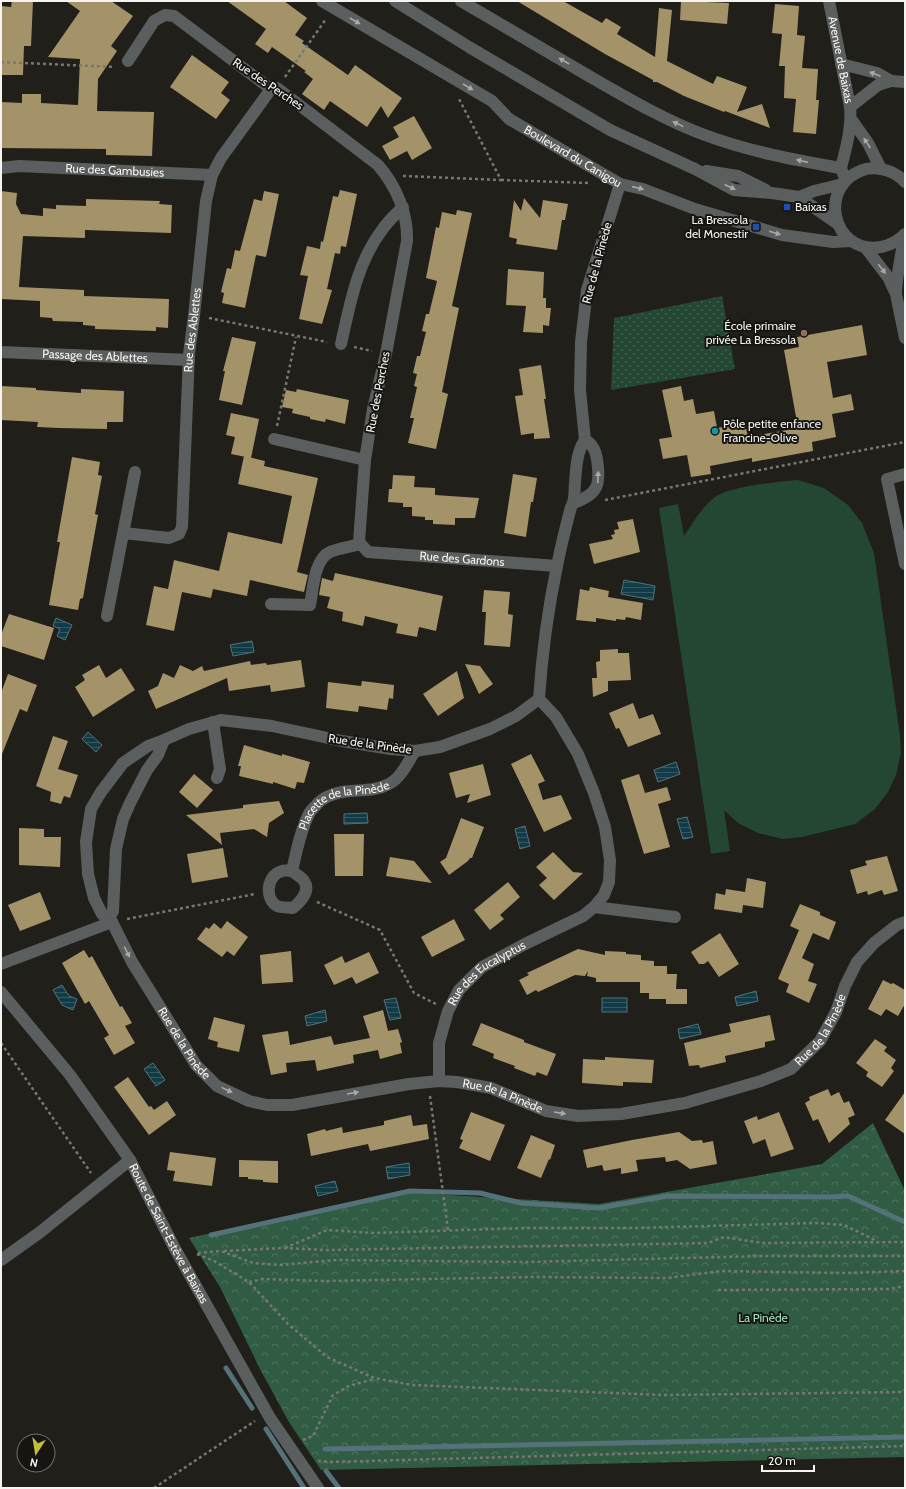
<svg xmlns="http://www.w3.org/2000/svg" width="906" height="1489" viewBox="0 0 906 1489" font-family="Cabin,sans-serif">
<style>
.forest{fill:url(#forest-crowns)}
.park{fill:url(#park-dots)}
.garden{fill:#244734}
.water{fill:url(#water-rules);stroke:#55727a}
.lines{fill:none;stroke-linecap:round;stroke-linejoin:round}
.stream{stroke:#55727a;stroke-width:5}
.building{fill:#a49368}
.path{stroke:#787772;stroke-width:2.5;stroke-dasharray:3 3;stroke-linecap:butt}
.minor{stroke:#5b5e5e;stroke-width:12}
.oneway{fill:#a8a9a8}
.transit-dot{fill:#1a4fb4;stroke:#171511;stroke-width:1.5}
.education-dot{fill:#8d6e63;stroke:#171511;stroke-width:1.5}
.culture-dot{fill:#0f9aa8;stroke:#171511;stroke-width:1.5}
.labels{text-anchor:middle;stroke-width:4;stroke-linejoin:round;paint-order:stroke}
.street-label{font-size:12px;fill:#f5f4f1;stroke:#171511}
.poi-label{font-size:12px;fill:#f5f4f1;stroke:#171511;text-anchor:start}
.park-label{font-size:12px;fill:#9be3ba;stroke:#171511}
</style>
<defs>
<pattern id="forest-crowns" width="20" height="18" patternUnits="userSpaceOnUse"><rect width="20" height="18" fill="#305c44"/><path d="M2 6a3 3 0 1 1 6 0M12 15a3 3 0 1 1 6 0" fill="none" stroke="#4f745f"/></pattern>
<pattern id="park-dots" width="8" height="8" patternUnits="userSpaceOnUse"><rect width="8" height="8" fill="#244734"/><path d="M2 2h.1M6 6h.1" fill="none" stroke="#446252" stroke-width="1.8" stroke-linecap="round"/></pattern>
<pattern id="water-rules" width="6" height="5" patternUnits="userSpaceOnUse"><rect width="6" height="5" fill="#113b47"/><path d="M0 2.5h6" fill="none" stroke="#345862"/></pattern>
</defs>
<rect width="100%" height="100%" fill="#201f1a"/>
<polygon class="forest" points="873,1123 905,1191 905,1457 321,1470 289,1422 260,1369 220,1287 189,1238 400,1192 599,1204 822,1164"/>
<polygon class="park" points="722,296 735,369 611,390 614,318"/>
<path class="garden" d="M798,480L824,488L848,505L862,523L874,553L900,736L901,753L896,775L888,792L875,809L855,824L802,837L783,839L758,833L738,823L724,810L730,851L711,854L659,508L678,504L684,536C693,523 701,508 714,498C728,486 778,482 798,480Z"/>
<g class="water">
<polygon points="624,580 655,586 653,600 621,594"/>
<polygon points="56,618 72,625 65,640 57,636 60,629 53,626"/>
<polygon points="252,641 254,652 233,656 230,645"/>
<polygon points="88,732 102,745 96,752 82,739"/>
<polygon points="676,762 680,774 658,782 654,770"/>
<polygon points="367,813 368,823 344,824 344,814"/>
<polygon points="687,817 693,837 683,839 677,819"/>
<polygon points="525,826 530,846 520,849 515,829"/>
<polygon points="62,985 69,996 77,999 73,1010 62,1005 53,990"/>
<polygon points="756,991 758,1001 737,1006 735,997"/>
<polygon points="396,998 401,1018 390,1020 384,1000"/>
<rect x="602" y="998" width="25" height="14"/>
<polygon points="325,1010 327,1021 307,1026 305,1016"/>
<polygon points="698,1024 701,1034 680,1039 678,1029"/>
<polygon points="153,1063 165,1080 156,1086 144,1069"/>
<polygon points="409,1163 410,1175 388,1179 386,1167"/>
<polygon points="335,1181 338,1191 318,1196 315,1186"/>
</g>
<g class="lines">
<g class="stream">
<polyline points="211,1235 410,1191 480,1193 521,1203 599,1208 667,1196 830,1197 848,1196 905,1222"/>
<polyline points="226,1368 252,1408"/>
<polyline points="266,1429 304,1488"/>
<polyline points="325,1449 905,1437"/>
<polyline points="326,1471 339,1488"/>
</g>
</g>
<g class="building">
<polygon points="12,1 33,1 31,46 24,46 23,75 1,75 1,6 11,7"/>
<polygon points="66,1 111,1 133,16 111,46 117,51 98,79 97,111 154,112 152,156 106,155 106,149 2,148 1,102 22,103 22,94 41,94 41,103 78,105 80,59 48,57 80,11"/>
<polygon points="227,1 284,1 307,18 295,35 304,41 302,43 348,75 355,65 402,98 388,118 381,106 367,127 330,101 324,110 302,94 313,79 304,72 306,71 272,47 268,53 255,44 266,29"/>
<polygon points="517,1 563,1 602,23 606,18 621,27 617,34 655,57 659,8 672,10 667,61 713,84 717,76 747,87 737,112 762,104 770,128 725,111 724,112 684,96 657,82 653,82 653,80 605,54"/>
<polygon points="681,1 729,3 727,24 680,20"/>
<polygon points="775,4 799,6 797,35 805,36 802,68 818,69 816,100 819,100 816,134 793,132 796,99 784,98 785,66 779,66 782,34 772,33"/>
<polygon points="192,55 229,82 221,93 230,100 216,119 170,87"/>
<polygon points="414,116 432,148 412,160 407,151 390,160 382,146 399,137 393,127"/>
<polygon points="340,190 357,194 346,247 341,246 340,254 335,253 327,289 332,290 322,324 299,319 308,276 300,275 307,246 320,249 321,241 323,242 333,196 338,197"/>
<polygon points="1,191 17,193 16,204 21,214 43,216 43,208 56,209 56,205 86,206 86,199 160,201 159,204 172,205 171,233 85,230 85,238 23,236 19,287 84,290 84,296 169,299 168,328 156,327 156,331 95,329 95,326 83,325 83,322 53,321 52,318 40,317 40,301 1,299"/>
<polygon points="264,191 279,194 266,257 256,255 245,308 222,303 224,293 221,292 227,268 231,269 235,250 240,251 254,199 262,201"/>
<polygon points="524,198 540,218 543,200 568,204 565,220 562,220 557,250 516,244 517,239 509,237 514,200 521,211"/>
<polygon points="457,210 472,213 452,306 459,308 442,392 448,394 436,449 408,443 414,418 410,418 417,387 414,386 417,374 413,373 417,356 420,356 426,332 422,331 426,314 429,314 437,281 426,278 436,227 439,228 442,212 456,215"/>
<polygon points="508,269 544,272 543,298 546,298 546,308 551,308 549,326 543,325 543,333 523,332 526,306 506,305"/>
<polygon points="862,325 867,355 827,362 833,398 851,394 854,410 832,414 836,437 812,442 813,451 752,462 752,458 710,466 711,474 691,477 687,455 663,459 659,439 672,437 662,390 681,386 684,401 693,399 696,414 714,411 717,428 745,423 748,437 798,428 784,350 799,347 797,337"/>
<polygon points="232,337 256,342 242,405 219,400 225,371 223,371"/>
<polygon points="541,365 546,399 544,399 550,438 534,439 534,433 521,435 515,396 523,395 519,369"/>
<polygon points="1,386 36,388 36,390 81,393 81,389 124,391 123,422 107,422 107,429 59,428 37,427 38,422 1,420"/>
<polygon points="297,389 349,400 345,424 326,419 325,422 310,419 310,417 292,413 293,409 282,407 286,390 296,392"/>
<polygon points="231,413 259,419 251,458 231,454 235,437 226,435"/>
<polygon points="244,456 265,461 264,466 318,478 297,572 308,575 304,592 250,580 247,596 213,589 211,598 182,592 174,631 146,625 154,586 168,589 174,560 219,571 228,532 282,544 292,496 238,484"/>
<polygon points="72,457 100,462 98,475 102,476 95,514 98,515 86,581 83,598 80,599 78,610 49,605 60,542 57,542"/>
<polygon points="513,474 537,478 533,502 531,502 526,537 504,533"/>
<polygon points="393,475 415,476 414,487 435,488 435,495 479,498 475,518 455,518 455,525 433,524 433,520 425,520 425,517 412,516 412,507 403,507 403,503 388,502 389,489 392,489"/>
<polygon points="633,519 640,552 594,564 589,544 613,539 611,535 615,534 614,530 619,529 617,522"/>
<polygon points="335,573 443,596 436,631 419,627 417,637 396,633 398,624 365,616 363,626 342,621 343,612 327,608 330,597 319,595 322,578 333,581"/>
<polygon points="590,587 609,591 608,597 643,603 641,620 626,617 625,620 616,619 616,621 596,618 596,622 576,620 580,589 589,591"/>
<polygon points="484,590 510,592 508,614 513,615 510,647 484,645 486,612 482,612"/>
<polygon points="9,614 54,628 44,660 1,646 1,635"/>
<polygon points="618,649 618,653 629,653 631,680 608,681 608,691 593,697 592,678 597,678 596,662 600,661 600,650"/>
<polygon points="301,660 305,687 271,692 270,685 229,691 227,678 156,709 148,691 158,686 163,673 174,678 180,665 193,671 202,666 204,671 250,661 251,665 266,663 267,665"/>
<polygon points="465,664 480,666 493,684 479,694"/>
<polygon points="99,665 106,678 121,668 135,690 93,717 75,687 85,680 82,675"/>
<polygon points="457,671 464,698 438,716 423,694"/>
<polygon points="8,674 37,685 27,712 20,709 2,754 1,693"/>
<polygon points="362,681 394,685 393,699 389,698 387,710 359,706 358,712 326,708 328,682 361,686"/>
<polygon points="633,703 639,719 653,714 661,734 628,747 619,728 616,729 609,713"/>
<polygon points="53,736 68,741 58,769 78,775 70,798 64,796 61,804 50,801 51,792 36,786"/>
<polygon points="244,745 282,756 282,754 310,762 304,783 297,782 295,789 273,782 273,784 239,776 241,766 238,766"/>
<polygon points="531,754 545,781 538,784 543,800 561,795 572,819 544,832 511,764"/>
<polygon points="483,764 491,795 467,803 470,794 456,798 449,773"/>
<polygon points="194,774 213,790 197,808 179,792"/>
<polygon points="639,774 645,793 667,787 671,800 658,804 670,847 644,854 621,780"/>
<polygon points="279,801 284,813 269,823 267,837 254,829 220,833 222,845 186,815 243,808 243,805"/>
<polygon points="461,818 484,827 472,858 470,858 468,861 449,875 440,862 446,858"/>
<polygon points="19,828 44,829 44,837 61,837 60,867 19,865"/>
<polygon points="334,834 364,834 363,876 335,876"/>
<polygon points="223,848 228,877 192,883 187,854"/>
<polygon points="553,852 573,872 583,873 554,900 539,885 547,878 536,867"/>
<polygon points="887,856 898,891 884,895 882,890 868,895 867,891 857,894 850,870 867,865 865,861"/>
<polygon points="390,857 414,861 432,883 386,876"/>
<polygon points="747,878 766,882 763,908 743,905 742,913 714,909 716,893 725,895 726,889 745,892"/>
<polygon points="508,882 520,897 500,915 504,919 490,930 474,910"/>
<polygon points="40,892 51,919 20,931 8,905"/>
<polygon points="800,904 820,912 820,915 836,922 829,940 813,933 802,958 814,964 808,981 817,984 809,1003 786,992 789,984 778,979 799,930 790,926"/>
<polygon points="454,919 465,940 432,957 421,937"/>
<polygon points="227,921 248,937 234,956 227,951 222,957 197,939 206,927 209,929 214,923 221,929"/>
<polygon points="720,933 739,964 719,977 708,961 704,964 699,964 691,952"/>
<polygon points="578,949 605,955 605,951 626,952 626,954 641,955 641,960 654,961 654,966 667,966 667,974 677,974 676,989 687,989 687,1004 666,1004 666,999 649,999 649,993 640,993 640,982 596,982 596,978 587,976 588,971 585,976 575,975 538,992 536,990 527,995 519,980 529,975 527,973"/>
<polygon points="84,950 89,958 92,956 120,1007 122,1006 132,1023 125,1026 135,1043 114,1055 104,1038 109,1035 89,1001 85,1004 62,963"/>
<polygon points="291,951 293,982 262,984 260,955"/>
<polygon points="369,952 379,973 356,984 352,977 334,985 324,965 342,956 345,963"/>
<polygon points="883,980 891,984 893,983 905,990 905,1004 898,1016 886,1009 881,1016 868,1009"/>
<polygon points="383,1010 388,1031 398,1029 402,1042 400,1043 402,1053 380,1059 378,1050 353,1055 354,1063 317,1071 315,1060 286,1063 287,1072 271,1075 262,1035 288,1031 290,1045 331,1036 334,1045 370,1038 363,1016"/>
<polygon points="770,1015 775,1040 765,1042 765,1047 725,1056 726,1062 700,1068 699,1065 689,1066 684,1043 731,1032 729,1024"/>
<polygon points="214,1017 245,1025 239,1052 217,1047 218,1042 208,1039"/>
<polygon points="481,1023 524,1040 524,1042 556,1054 547,1076 537,1072 535,1076 514,1068 515,1066 493,1058 494,1054 472,1045"/>
<polygon points="875,1039 887,1047 884,1051 896,1060 891,1068 894,1071 882,1087 866,1076 868,1072 856,1063"/>
<polygon points="605,1057 654,1060 652,1083 623,1082 623,1086 582,1083 583,1059 605,1060"/>
<polygon points="128,1077 149,1107 151,1106 154,1110 167,1101 176,1115 149,1135 114,1087"/>
<polygon points="828,1089 831,1096 839,1092 844,1103 849,1101 855,1115 848,1118 850,1124 829,1143 818,1119 813,1121 805,1103 810,1100 809,1097"/>
<polygon points="905,1092 905,1134 885,1120"/>
<polygon points="471,1112 505,1125 490,1161 459,1148 463,1140 460,1139"/>
<polygon points="779,1112 794,1149 771,1157 765,1139 753,1144 744,1121 757,1116 758,1120"/>
<polygon points="411,1115 413,1126 427,1124 429,1139 370,1151 368,1144 311,1156 307,1134 325,1129 326,1131 342,1127 343,1133 384,1125 384,1121"/>
<polygon points="679,1132 692,1141 702,1140 703,1143 713,1141 717,1164 690,1169 677,1160 666,1162 665,1157 636,1160 638,1171 621,1174 621,1168 604,1171 602,1165 587,1168 583,1150 632,1140"/>
<polygon points="531,1135 555,1145 550,1160 549,1159 541,1178 517,1168"/>
<polygon points="170,1152 216,1158 212,1186 173,1181 175,1171 167,1170"/>
<polygon points="239,1160 278,1161 278,1183 263,1182 263,1180 248,1179 248,1177 239,1177"/>
</g>
<g class="lines">
<g class="path">
<polyline points="1,62 115,67"/>
<polyline points="285,77 326,19"/>
<polyline points="403,176 501,180 459,99"/>
<polyline points="501,180 589,183"/>
<polyline points="209,318 327,342"/>
<polyline points="354,347 372,351"/>
<polyline points="277,426 296,337"/>
<polyline points="605,500 905,442"/>
<polyline points="317,902 380,930 414,993 436,1004"/>
<polyline points="127,919 255,894"/>
<polyline points="1,1043 91,1173"/>
<polyline points="430,1096 448,1230"/>
<polyline points="285,1248 327,1230 375,1233 524,1228 635,1228 816,1223 844,1225 877,1241"/>
<polyline points="224,1251 283,1248 326,1250 708,1243 724,1237 762,1243 905,1242"/>
<polyline points="198,1253 221,1251 253,1263 280,1265 335,1260 527,1262 762,1256 905,1256"/>
<polyline points="197,1254 214,1261 249,1282 288,1324 327,1357 374,1378 412,1385 664,1395 905,1392"/>
<polyline points="249,1282 263,1279 325,1281 533,1277 668,1278 721,1271 845,1273 905,1271"/>
<polyline points="718,1290 889,1289 905,1286"/>
<polyline points="303,1440 313,1436 333,1395 349,1386 374,1379"/>
<polyline points="318,1461 329,1462 905,1446"/>
<polyline points="154,1488 255,1421"/>
</g>
<g class="minor">
<path id="s1" d="M322,1L492,101L509,119L620,184L643,189L695,209L782,235L833,242L852,241"/>
<polyline points="395,1 469,47 610,130 695,169 734,190 772,193 799,197 838,224"/>
<path d="M461,1C505,27 550,53 594,79C629,99 665,120 702,134C747,151 794,160 841,168"/>
<path id="s2" d="M829,1L850,107C852,128 846,148 841,168L844,176"/>
<path id="s3" d="M128,61L154,21L165,15L174,16L271,89L277,88L378,165C396,186 408,213 407,241L386,354L373,409L365,460L359,542L368,552L557,566"/>
<polyline points="841,64 877,73 891,81 878,85 850,107"/>
<polyline points="891,81 905,82"/>
<polyline points="851,119 868,143 881,169"/>
<path id="s4" d="M1,168L19,166L212,175"/>
<polyline points="706,171 738,176 766,190"/>
<path d="M905,182C896,172 880,166 866,169C816,183 831,255 881,247C891,245 899,240 905,234"/>
<path id="s5" d="M620,184L587,290L581,342L580,390L585,440C577,450 576,469 575,482C574,490 576,500 571,507C566,526 561,546 557,566C548,609 542,654 539,699L516,716L490,729L440,747L415,751L391,749L342,741L272,726L221,720L189,729L164,740L148,746L123,763L101,792L91,809L86,842L88,874L94,898L102,914L112,922L132,962L196,1065L217,1086L249,1101L267,1105H292L409,1084L439,1081L457,1082L491,1088L546,1111L578,1116L621,1114L685,1103L761,1081L791,1069L820,1041L836,1012L845,986L857,962L874,943L897,925L905,922"/>
<polyline points="799,197 814,191 843,184"/>
<polyline points="865,247 888,277 896,294 905,338"/>
<path d="M896,291C897,272 902,254 904,235"/>
<path d="M341,344C350,304 357,263 382,230C388,221 396,214 403,207"/>
<path id="s6" d="M1,352L189,360"/>
<polyline points="274,439 365,460"/>
<polyline points="905,474 887,479 905,564"/>
<path d="M574,503C581,500 591,496 595,489C601,481 598,453 592,446C591,443 587,441 585,440"/>
<path id="s7" d="M124,533L169,538L179,534L182,527L189,354L194,316L206,201L212,175L221,158L271,89"/>
<path d="M271,604L310,605C313,590 314,559 330,552C339,548 351,547 360,544"/>
<polyline points="107,616 135,472"/>
<polyline points="213,722 220,769 217,778"/>
<path id="s8" d="M292,871C295,874 302,877 304,881C311,891 300,902 293,908C288,907 281,908 277,906C264,898 267,875 282,871C285,870 289,871 292,871C296,853 301,828 310,812C312,809 316,806 318,803C339,784 367,796 389,784C401,778 408,762 415,751"/>
<polyline points="594,907 675,917"/>
<polyline points="109,918 113,911 116,849 123,819 130,803 147,770 158,755 164,740"/>
<polyline points="1,964 112,922"/>
<path id="s9" d="M1,992L70,1075L130,1160L174,1247L270,1418L318,1488"/>
<path id="s10" d="M439,1081V1043L448,1011L459,990L482,967L525,944L583,916L594,907L604,895L609,882L610,860L605,827L594,793L578,754L556,717L539,699"/>
<polyline points="1,1260 39,1233 130,1160"/>
</g>
</g>
<defs><path id="oneway-solid" d="M-6-.8H1V-3.2L6.5 0L1 3.2V.8H-6Z"/></defs>
<g class="oneway">
<use href="#oneway-solid" transform="translate(355 21) rotate(30)"/>
<use href="#oneway-solid" transform="translate(564 61) rotate(-150)"/>
<use href="#oneway-solid" transform="translate(875 74) rotate(-159)"/>
<use href="#oneway-solid" transform="translate(468 87) rotate(31)"/>
<use href="#oneway-solid" transform="translate(678 124) rotate(-154)"/>
<use href="#oneway-solid" transform="translate(867 143) rotate(-123)"/>
<use href="#oneway-solid" transform="translate(802 161) rotate(-167)"/>
<use href="#oneway-solid" transform="translate(730 187) rotate(24)"/>
<use href="#oneway-solid" transform="translate(638 188) rotate(13)"/>
<use href="#oneway-solid" transform="translate(775 233) rotate(16)"/>
<use href="#oneway-solid" transform="translate(882 269) rotate(52)"/>
<use href="#oneway-solid" transform="translate(598 477) rotate(-88)"/>
<use href="#oneway-solid" transform="translate(127 952) rotate(63)"/>
<use href="#oneway-solid" transform="translate(227 1090) rotate(26)"/>
<use href="#oneway-solid" transform="translate(353 1093) rotate(-10)"/>
<use href="#oneway-solid" transform="translate(560 1113) rotate(9)"/>
</g>
<g class="transit-dot">
<rect x="783" y="203" width="8" height="8" rx="2"/>
<rect x="752" y="223" width="8" height="8" rx="2"/>
</g>
<circle class="education-dot" cx="804" cy="333" r="4"/>
<circle class="culture-dot" cx="715" cy="431" r="4"/>
<g class="labels">
<g class="street-label">
<text dy="4" stroke="none"><textPath href="#s2" startOffset="60">Avenue de Baixas</textPath></text>
<text transform="translate(268 84) rotate(34)" y="4">Rue des Perches</text>
<text dy="4" stroke="none"><textPath href="#s1" startOffset="296">Boulevard du Canigou</textPath></text>
<text dy="4" stroke="none"><textPath href="#s4" startOffset="114">Rue des Gambusies</textPath></text>
<text transform="translate(597 263) rotate(-75)" y="4">Rue de la Pinède</text>
<text dy="4" stroke="none"><textPath href="#s7" startOffset="261">Rue des Ablettes</textPath></text>
<text dy="4" stroke="none"><textPath href="#s6" startOffset="94">Passage des Ablettes</textPath></text>
<text transform="translate(378 392) rotate(-79)" y="4">Rue des Perches</text>
<text dy="4" stroke="none"><textPath href="#s3" startOffset="820">Rue des Gardons</textPath></text>
<text transform="translate(370 744) rotate(8)" y="4">Rue de la Pinède</text>
<text dy="4" stroke="none"><textPath href="#s8" startOffset="213">Placette de la Pinède</textPath></text>
<text dy="4" stroke="none"><textPath href="#s10" startOffset="127">Rue des Eucalyptus</textPath></text>
<text dy="4" stroke="none"><textPath href="#s5" startOffset="1981">Rue de la Pinède</textPath></text>
<text dy="4" stroke="none"><textPath href="#s5" startOffset="1285">Rue de la Pinède</textPath></text>
<text dy="4" stroke="none"><textPath href="#s5" startOffset="1633">Rue de la Pinède</textPath></text>
<text dy="4" stroke="none"><textPath href="#s9" startOffset="295">Route de Saint-Estève à Baixas</textPath></text>
</g>
<g class="poi-label">
<text x="795" y="211">Baixas</text>
<text x="748" y="224" text-anchor="end">La Bressola<tspan x="748" dy="14">del Monestir</tspan></text>
<text x="796" y="330" text-anchor="end">École primaire<tspan x="796" dy="14">privée La Bressola</tspan></text>
<text x="723" y="428">Pôle petite enfance<tspan x="723" dy="14">Francine-Olive</tspan></text>
</g>
<g class="park-label">
<text x="763" y="1322">La Pinède</text>
</g>
</g>
<rect width="906" height="1489" fill="none" stroke="#f5f4f1" stroke-width="4"/>
<g transform="translate(36 1453) rotate(192)"><circle r="19" fill="#171511" stroke="#706e6b"/>
<path d="M0-3L7 15L0 10L-7 15Z" fill="#c5bc3d"/>
<text y="-6" font-size="11" font-weight="bold" text-anchor="middle" fill="#f5f4f1">N</text>
</g>
<path d="M762 1465v6h52v-6" fill="none" stroke="#f5f4f1" stroke-width="2"/>
<text x="768" y="1465" font-size="12" fill="#f5f4f1" stroke="#171511" stroke-width="3" paint-order="stroke">20 m</text>
</svg>
